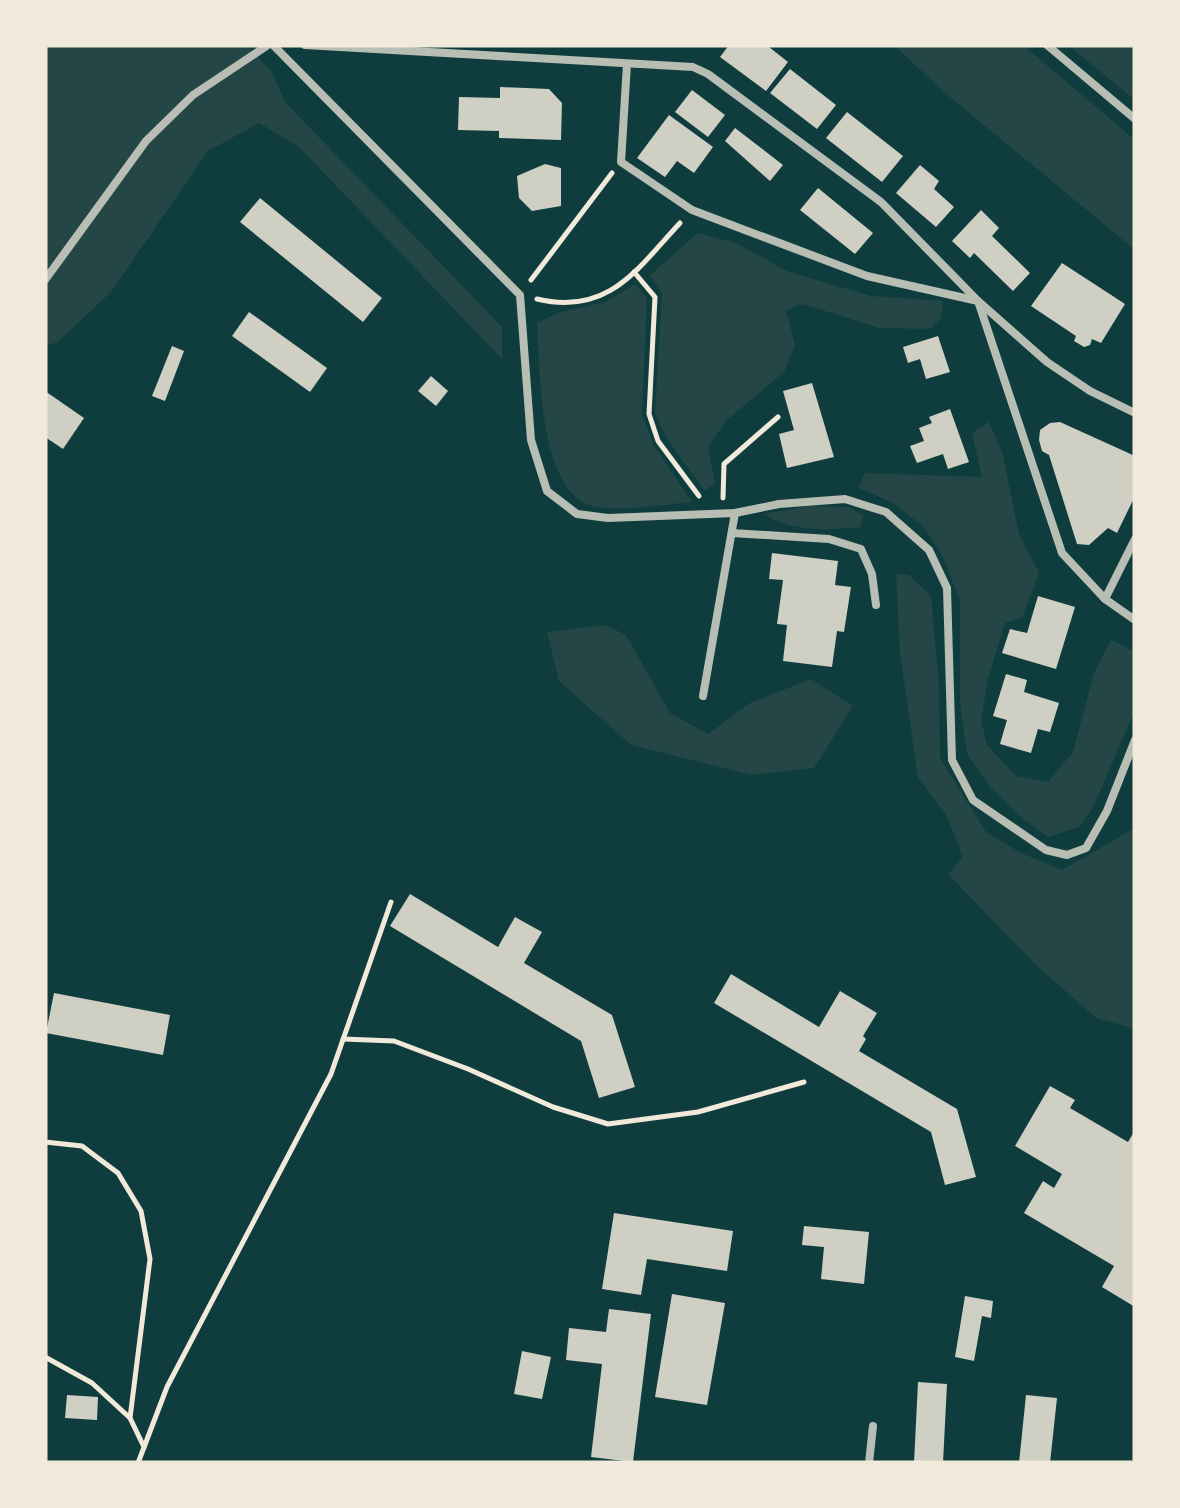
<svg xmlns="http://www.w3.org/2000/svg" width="1180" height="1508" viewBox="0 0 1180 1508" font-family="Poppins,sans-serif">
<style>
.green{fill:#244646}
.building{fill:#cfcfc3}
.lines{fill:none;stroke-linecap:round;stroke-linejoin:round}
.path{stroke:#f1e9da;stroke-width:5}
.service{stroke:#b8beb3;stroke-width:8}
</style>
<rect width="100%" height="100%" fill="#0f3d3e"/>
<g class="green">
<polygon points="45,45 247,45 272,72 285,102 502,327 502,359 299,147 259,123 208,151 111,292 58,342 45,346"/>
<polygon points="894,45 1023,45 1135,140 1135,250 944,92"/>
<polygon points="1068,45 1135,45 1135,100"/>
<polygon points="698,233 736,243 789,272 871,296 943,301 941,318 930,329 879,328 803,304 786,310 795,346 784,372 727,420 708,446 715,483 705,491 665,436 655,412 662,294 650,275"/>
<path d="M635,284L647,298L642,414L653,444L692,502C666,504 607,515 584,503C539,478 540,370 537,323L557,313L606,302Z"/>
<polygon points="989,422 1002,451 1019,534 1039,573 1022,618 1005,623 988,679 981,720 987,745 1016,776 1048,782 1073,752 1094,673 1111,640 1135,652 1135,710 1093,808 1079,827 1048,837 1023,819 990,787 967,754 960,703 960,601 942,555 923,526 891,502 859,488 864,473 982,477 972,433"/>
<path d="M809,506L849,507L863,515L861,527C829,530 792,533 764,514Z"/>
<polygon points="896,574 909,575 931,596 939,684 940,758 986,832 1021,853 1062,870 1135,828 1135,1029 1096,1018 1036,965 948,874 963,857 946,814 918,778 900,653"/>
<polygon points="605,625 626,635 670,713 708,734 750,703 811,679 853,706 814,768 752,775 631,745 559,681 547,632"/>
</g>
<g class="building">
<polygon points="729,45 770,45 769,47 788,62 766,91 720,57"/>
<polygon points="790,69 836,105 817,129 770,93"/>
<polygon points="500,87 549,89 562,103 561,140 499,138 499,131 458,130 459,97 500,98"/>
<polygon points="692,90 725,115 708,137 675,112"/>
<polygon points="847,112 903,156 882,182 826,138"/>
<polygon points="669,115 713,147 694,173 677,161 665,177 637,158"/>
<polygon points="735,128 783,165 770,181 725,141"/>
<polygon points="545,164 561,168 561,206 532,211 519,198 517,176"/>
<polygon points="920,165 939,181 934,189 954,207 936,227 896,193"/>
<polygon points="818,188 873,233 855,254 800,210"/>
<polygon points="260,198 382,298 363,322 240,222"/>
<polygon points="981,210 999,228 992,236 1030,273 1013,291 974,253 970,258 952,241"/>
<polygon points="1062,263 1125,304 1101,343 1092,339 1090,345 1084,347 1074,341 1076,336 1031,306"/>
<polygon points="249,312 327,368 310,392 232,336"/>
<polygon points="938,336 950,372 926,379 920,359 908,363 903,347"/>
<polygon points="172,346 184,351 165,401 152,396"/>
<polygon points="431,376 448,391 436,406 418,391"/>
<polygon points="812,383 834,457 787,468 779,434 794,430 783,391"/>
<polygon points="45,391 84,418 63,449 45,437"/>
<polygon points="950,409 969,462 948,469 943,454 917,463 910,446 924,441 919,428 932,423 929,417"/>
<polygon points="1060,422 1135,456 1135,496 1117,533 1108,528 1089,545 1077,544 1049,455 1042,451 1039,440 1040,430 1050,423"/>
<polygon points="772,553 838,561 835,585 851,587 844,632 837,631 832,667 783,661 787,625 777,624 783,580 769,579"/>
<polygon points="1038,596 1075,607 1056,669 1002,653 1010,629 1027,633"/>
<polygon points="1006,674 1027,680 1024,692 1059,703 1050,732 1038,729 1031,753 1000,744 1007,720 993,716"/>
<polygon points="410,894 498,947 515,917 542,932 524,963 612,1015 635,1087 599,1098 581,1041 390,926"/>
<polygon points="731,974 819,1027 840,991 877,1013 863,1036 866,1039 859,1051 957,1109 976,1177 945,1185 931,1132 714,1003"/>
<polygon points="54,993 170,1015 163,1055 46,1033"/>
<polygon points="1050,1086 1075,1100 1070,1108 1128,1142 1135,1130 1135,1307 1102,1287 1114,1266 1024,1213 1043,1181 1054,1188 1062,1174 1015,1146"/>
<polygon points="614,1213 733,1231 727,1271 647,1259 641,1295 602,1289"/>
<polygon points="804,1226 869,1232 864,1284 821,1279 824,1247 802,1245"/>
<polygon points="672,1294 725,1303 707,1405 655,1397"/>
<polygon points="965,1296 993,1301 991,1318 982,1316 974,1361 955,1357"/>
<polygon points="609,1309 651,1314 633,1462 591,1457 602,1364 566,1360 569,1328 606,1332"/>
<polygon points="522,1351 551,1357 542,1399 514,1394"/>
<polygon points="918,1382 947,1384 943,1463 914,1463"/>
<polygon points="67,1395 98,1397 97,1420 65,1418"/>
<polygon points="1026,1395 1057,1398 1050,1463 1019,1463"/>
</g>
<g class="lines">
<g class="path">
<polyline points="634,272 655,297 649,414 658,441 699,496"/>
<polyline points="531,280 612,173"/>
<path d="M537,299C609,316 637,269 680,223"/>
<polyline points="723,498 724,464 778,417"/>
<polyline points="343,1039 394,1041 468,1069 553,1107 608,1124 698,1112 804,1082"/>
<polyline points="45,1142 82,1146 118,1173 141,1211 150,1259 130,1418 144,1447"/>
<polyline points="45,1357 92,1383 130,1418"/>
<polyline points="138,1463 167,1387 331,1074 391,902"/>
</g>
<g class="service">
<polyline points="273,45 520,295 531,440 547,491 577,514 608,518 735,513 779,504 845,499 886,512 929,550 947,588 952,760 973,800 1046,850 1067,855 1086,848 1107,811 1135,740"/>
<polyline points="305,45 693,67 708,74 881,202 978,301 1047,362 1090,391 1135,413"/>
<polyline points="1047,45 1135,119"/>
<polyline points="627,64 621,162 692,210 867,276 978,301 1062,553 1105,599 1135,620"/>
<polyline points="45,280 146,141 193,95 268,45"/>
<polyline points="732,533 829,539 861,549 872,574 876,605"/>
<polyline points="1105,599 1135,539"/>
<polyline points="703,696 735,513"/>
<polyline points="869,1463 873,1426"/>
</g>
</g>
<rect width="1180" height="1508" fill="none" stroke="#f1e9da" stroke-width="95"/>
</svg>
